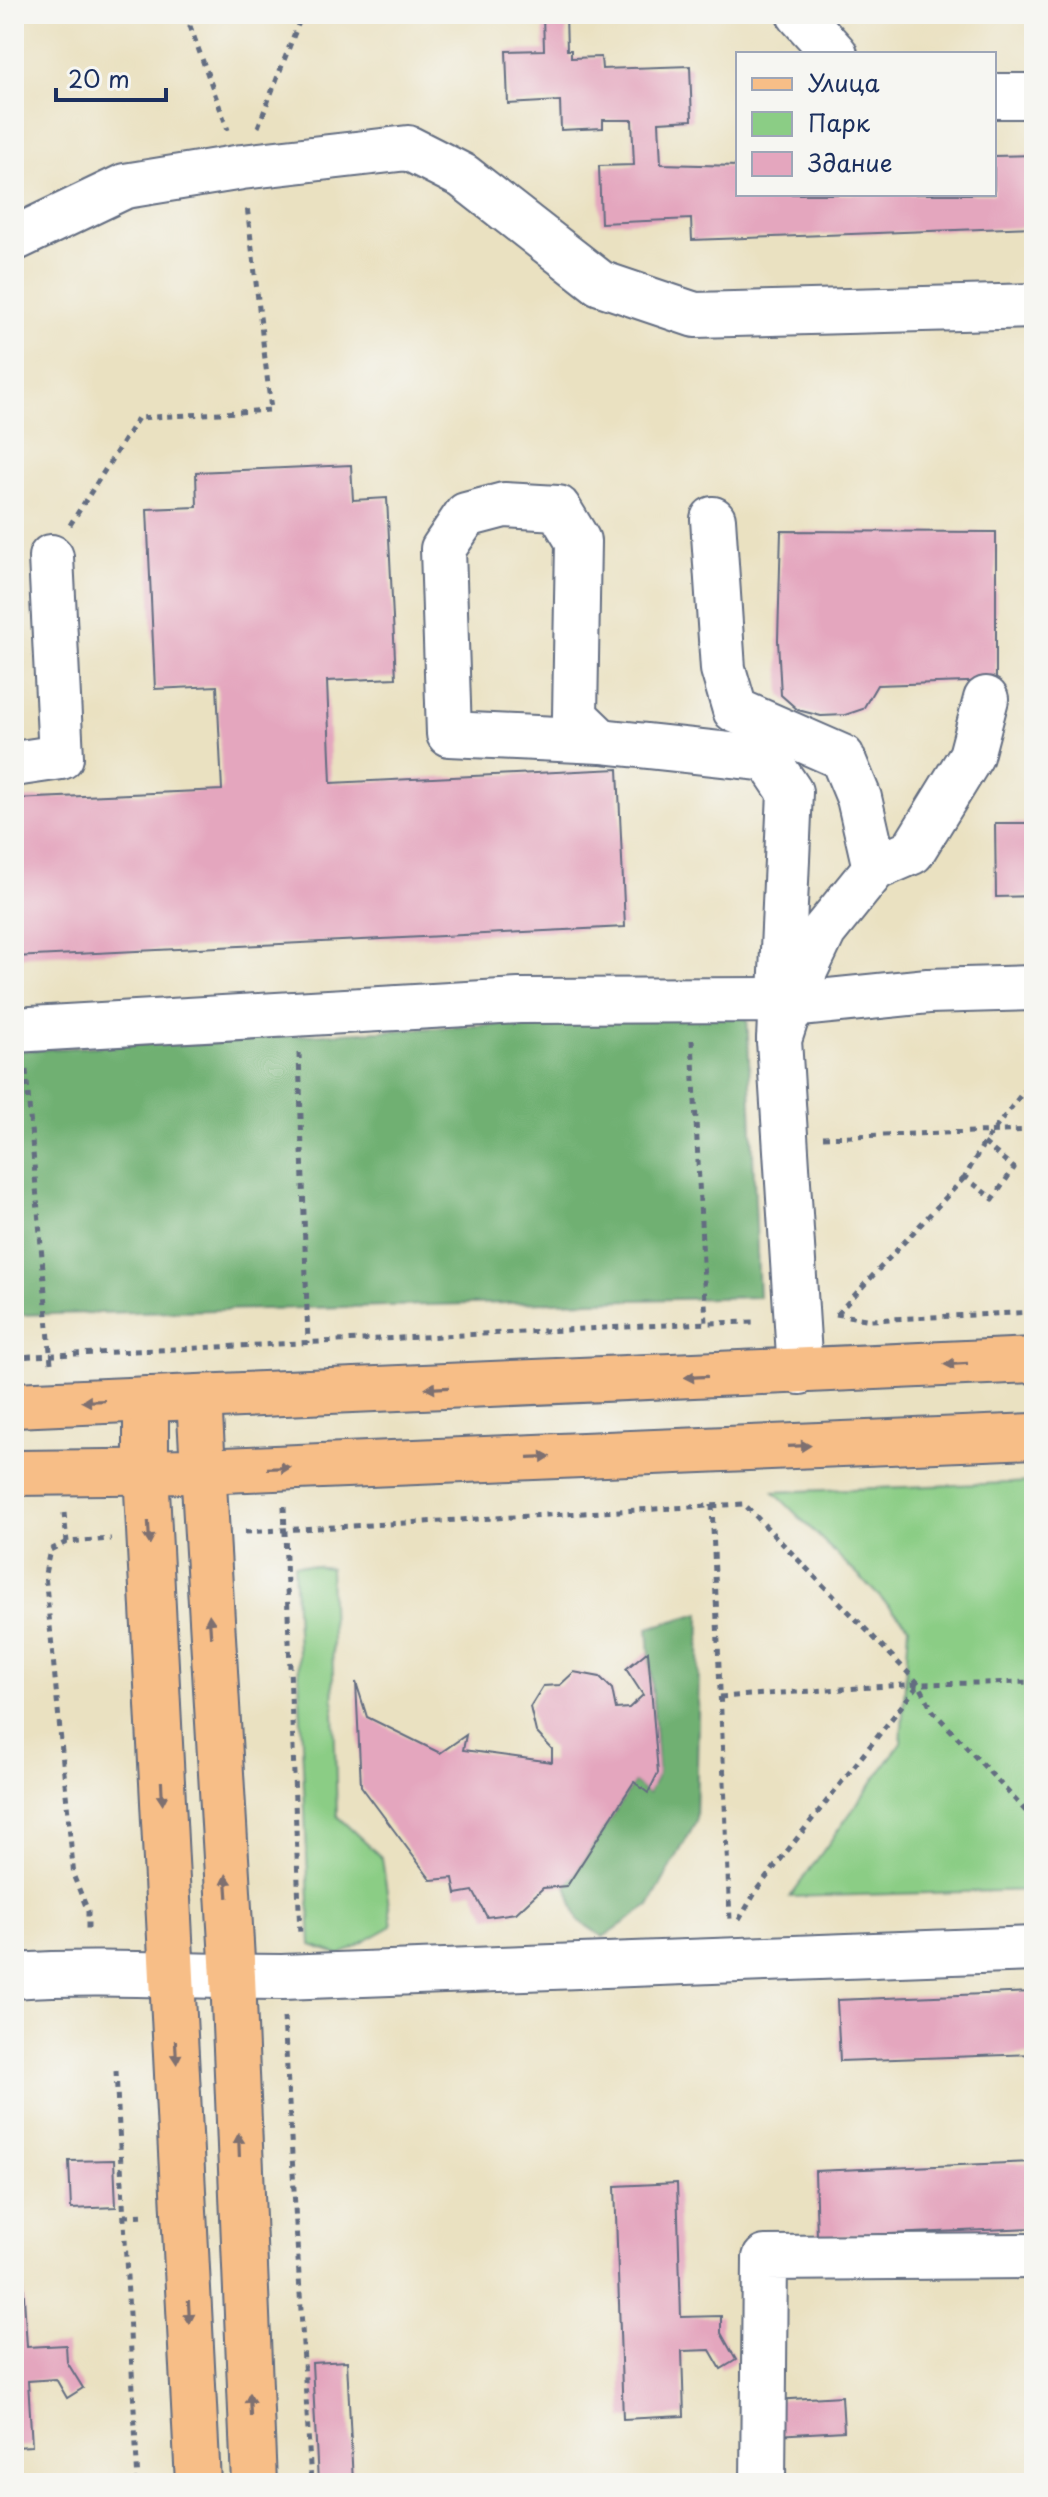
<svg xmlns="http://www.w3.org/2000/svg" width="1048" height="2497" viewBox="0 0 1048 2497" font-family="'Playpen Sans',sans-serif">
<style>
.green{fill:#8bcd85;stroke:#537e72;stroke-width:2}
.forest{fill:#70b072;stroke:#467068;stroke-width:2}
.building{fill:#e4a6be}
.lines{fill:none;stroke-linecap:round;stroke-linejoin:round}
.minor-casing{stroke:#636d81;stroke-width:48}
.major-casing{stroke:#636d81;stroke-width:48}
.path{stroke:#636d81;stroke-width:5;stroke-dasharray:6 6;stroke-linecap:butt}
.minor{stroke:#fff;stroke-width:44}
.major{stroke:#f7be87;stroke-width:44}
.oneway{fill:#7e6f70}
</style>
<rect width="100%" height="100%" fill="#f6f6f2"/>
<filter id="ink" filterUnits="userSpaceOnUse"><feTurbulence type="fractalNoise" baseFrequency=".0125" numOctaves="2"/><feDisplacementMap in="SourceGraphic" scale="16" xChannelSelector="R" yChannelSelector="G"/><feConvolveMatrix kernelMatrix="1 2 1 2 8 2 1 2 1" color-interpolation-filters="sRGB"/></filter>
<filter id="wash" filterUnits="userSpaceOnUse"><feTurbulence type="fractalNoise" baseFrequency=".006" numOctaves="4" result="noise"/><feDisplacementMap in="SourceGraphic" scale="32" xChannelSelector="R" yChannelSelector="G"/><feGaussianBlur stdDeviation="1.8" result="paint"/><feColorMatrix in="noise" values="0 0 0 0 0 0 0 0 0 0 0 0 0 0 0 0 0 1.4 0 .05"/><feComposite in="paint" operator="in"/></filter>
<g filter="url(#wash)">
<rect width="100%" height="100%" fill="#eae1c1"/>
<g class="green">
<polygon points="1034,1482 1034,1890 790,1897 901,1743 909,1626 774,1492"/>
<polygon points="294,1564 330,1568 337,1816 382,1858 392,1926 340,1955 311,1945"/>
</g>
<g class="forest">
<polygon points="747,1011 759,1297 14,1315 14,1051"/>
<polygon points="700,1613 696,1822 649,1906 603,1937 578,1920 567,1886 634,1782 648,1793 658,1773 648,1628"/>
</g>
<g id="blocks">
<g class="building">
<polygon points="543,14 566,14 567,50 571,50 571,58 601,57 602,69 690,66 692,120 659,122 661,164 738,166 738,194 994,194 994,156 1034,155 1034,227 692,240 691,219 601,223 599,166 634,165 632,120 603,120 603,128 561,130 560,101 508,104 506,51 544,50"/>
<polygon points="351,465 353,500 387,498 396,678 327,681 331,783 618,769 625,927 14,957 14,799 222,790 217,686 155,689 147,509 197,507 196,472"/>
<polygon points="781,531 996,532 996,681 877,685 863,709 845,715 821,716 798,710 781,695 778,640"/>
<polygon points="995,823 1034,823 1034,896 996,897"/>
<polygon points="648,1651 658,1773 648,1793 634,1782 567,1886 543,1888 516,1913 487,1917 473,1891 456,1894 453,1878 431,1880 361,1786 356,1682 367,1717 440,1753 466,1735 463,1750 552,1762 552,1749 536,1732 530,1707 543,1686 560,1685 574,1672 600,1677 612,1689 616,1709 629,1708 643,1695 626,1669"/>
<polygon points="1034,1992 1034,2054 840,2061 837,2000"/>
<polygon points="114,2160 116,2207 71,2209 69,2161"/>
<polygon points="1034,2162 1034,2228 817,2237 815,2171"/>
<polygon points="677,2183 681,2317 721,2316 721,2333 736,2360 721,2369 710,2350 682,2351 684,2416 623,2419 615,2186"/>
<polygon points="14,2213 19,2213 27,2347 66,2345 67,2362 83,2388 67,2398 56,2379 28,2381 32,2446 14,2447"/>
<polygon points="347,2361 353,2483 318,2483 312,2363"/>
<polygon points="842,2396 844,2431 776,2435 774,2400"/>
</g>
</g>
</g>
<g filter="url(#ink)">
<use href="#blocks" fill-opacity="0" stroke="#636d81" stroke-width="2"/>
<g class="lines">
<g class="minor-casing">
<g id="minor">
<polyline points="799,14 835,54"/>
<polyline points="994,96 1034,96"/>
<polyline points="14,239 125,186 242,167 408,148 463,176 600,283 695,315 1034,306"/>
<polyline points="713,519 723,669 735,710 842,757 859,798 875,868"/>
<polyline points="601,741 449,734 443,549 466,515 504,505 558,508 578,541 575,716 601,741 768,759 790,792 779,1040"/>
<polyline points="14,764 61,757 51,557"/>
<polyline points="14,1030 519,1001 781,1000 790,1005 928,991 1034,988"/>
<polyline points="800,1372 779,1040 794,994 824,931 875,868 912,852 971,756 986,699"/>
<path d="M14,1976C103,1970 192,1977 282,1977L1034,1949"/>
<polyline points="763,2483 765,2258 1034,2256"/>
</g>
</g>
<g class="major-casing">
<g id="major">
<polyline points="146,1399 146,1471 198,2483"/>
<polyline points="199,1399 233,1977 254,2483"/>
<polyline points="14,1405 1034,1360"/>
<polyline points="14,1473 201,1471 1034,1436"/>
</g>
</g>
<g class="path">
<polyline points="194,14 190,26 228,130"/>
<polyline points="258,127 299,22 296,14"/>
<polyline points="70,525 138,418 271,410 247,206"/>
<polyline points="692,1040 706,1323 756,1322"/>
<polyline points="299,1053 308,1343"/>
<polyline points="26,1070 51,1363"/>
<polyline points="823,1137 1034,1130"/>
<polyline points="984,1143 1014,1168 993,1199 965,1177 984,1143 1034,1078"/>
<polyline points="836,1314 871,1320 1034,1312"/>
<polyline points="837,1314 965,1177"/>
<polyline points="14,1357 706,1323"/>
<polyline points="712,1505 730,1920"/>
<polyline points="284,1506 300,1936"/>
<polyline points="64,1513 67,1542 111,1539"/>
<polyline points="245,1532 744,1504 919,1684 933,1711 1034,1820"/>
<polyline points="67,1542 50,1550 45,1574 74,1877 88,1911 88,1934"/>
<polyline points="720,1697 919,1684 1034,1682"/>
<polyline points="739,1920 758,1888 919,1684"/>
<polyline points="284,2017 311,2483"/>
<polyline points="116,2071 138,2483"/>
<polyline points="124,2216 146,2215"/>
</g>
<use href="#minor" class="minor"/>
<use href="#major" class="major"/>
</g>
<defs><path id="oneway-solid" d="M-6-.8H1V-3.2L6.5 0L1 3.2V.8H-6Z" transform="scale(2)"/></defs>
<g class="oneway">
<use href="#oneway-solid" transform="translate(956 1364) rotate(177)"/>
<use href="#oneway-solid" transform="translate(696 1377) rotate(177)"/>
<use href="#oneway-solid" transform="translate(437 1388) rotate(177)"/>
<use href="#oneway-solid" transform="translate(93 1401) rotate(178)"/>
<use href="#oneway-solid" transform="translate(799 1446) rotate(-2)"/>
<use href="#oneway-solid" transform="translate(539 1457) rotate(-2)"/>
<use href="#oneway-solid" transform="translate(279 1468) rotate(-2)"/>
<use href="#oneway-solid" transform="translate(149 1533) rotate(87)"/>
<use href="#oneway-solid" transform="translate(210 1626) rotate(-94)"/>
<use href="#oneway-solid" transform="translate(162 1793) rotate(87)"/>
<use href="#oneway-solid" transform="translate(227 1886) rotate(-94)"/>
<use href="#oneway-solid" transform="translate(176 2052) rotate(87)"/>
<use href="#oneway-solid" transform="translate(239 2145) rotate(-92)"/>
<use href="#oneway-solid" transform="translate(189 2312) rotate(87)"/>
<use href="#oneway-solid" transform="translate(250 2405) rotate(-93)"/>
</g>
</g>
<rect width="1048" height="2497" fill="none" stroke="#f6f6f2" stroke-width="48"/>
<rect x="736" y="52" width="260" height="144" fill="#f6f6f2" stroke="#9ea6b7" stroke-width="2"/>
<rect x="752" y="78" width="40" height="12" fill="#f7be87" stroke="#9ea6b7" stroke-width="2"/>
<text x="808" y="92" font-size="24" fill="#1b2f5e">Улица</text>
<rect x="752" y="112" width="40" height="24" fill="#8bcd85" stroke="#9ea6b7" stroke-width="2"/>
<text x="808" y="132" font-size="24" fill="#1b2f5e">Парк</text>
<rect x="752" y="152" width="40" height="24" fill="#e4a6be" stroke="#9ea6b7" stroke-width="2"/>
<text x="808" y="172" font-size="24" fill="#1b2f5e">Здание</text>
<path d="M56 88v12h110v-12" fill="none" stroke="#1b2f5e" stroke-width="4"/>
<text x="68" y="88" font-size="24" fill="#1b2f5e" stroke="#f6f6f2" stroke-width="6" paint-order="stroke">20 m</text>
</svg>
